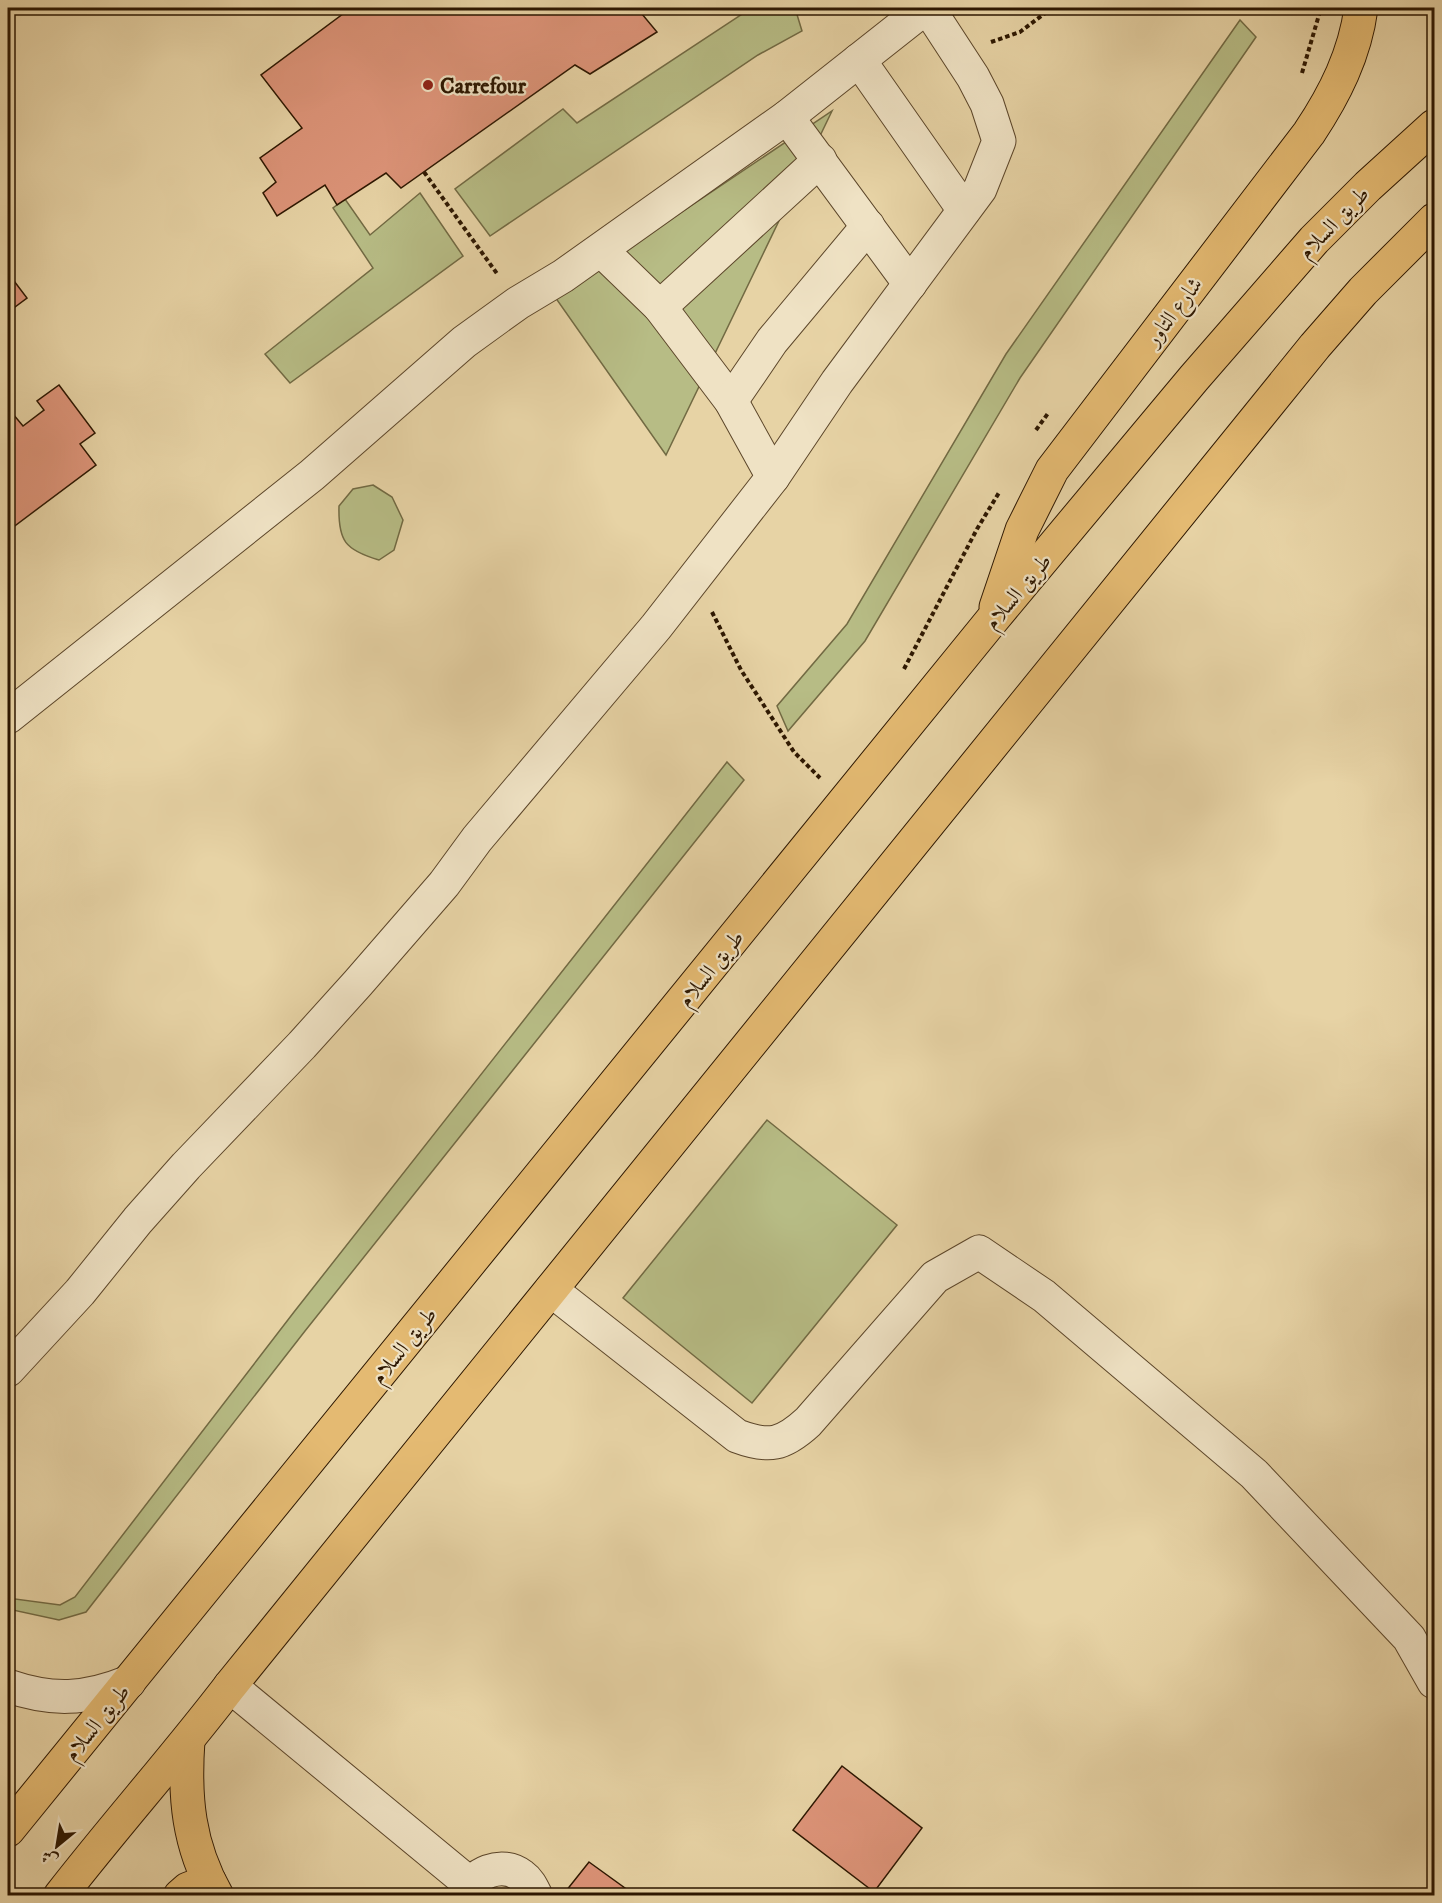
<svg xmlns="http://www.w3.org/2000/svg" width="1442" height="1903" viewBox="0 0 1442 1903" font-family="'IM FELL DW Pica',Amiri,serif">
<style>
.green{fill:#b7bc85;stroke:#726a43;stroke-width:1.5}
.building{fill:#dd9479;stroke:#2d1701;stroke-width:1.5}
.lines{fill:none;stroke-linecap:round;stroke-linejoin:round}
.minor-casing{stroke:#5c462a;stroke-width:35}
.major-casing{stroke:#2d1701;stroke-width:35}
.path{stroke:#2d1701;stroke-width:4;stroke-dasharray:4.5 3;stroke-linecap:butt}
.minor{stroke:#efe2c4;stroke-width:33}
.major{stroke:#e4ba72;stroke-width:33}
.poi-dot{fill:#8f2418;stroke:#efe2c4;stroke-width:2}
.labels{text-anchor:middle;stroke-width:4.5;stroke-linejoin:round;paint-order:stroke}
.poi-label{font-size:22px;font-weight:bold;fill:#2d1701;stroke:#efe2c4;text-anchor:start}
.street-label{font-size:22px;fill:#2d1701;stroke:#efe2c4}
</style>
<rect width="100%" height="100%" fill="#e7d3a5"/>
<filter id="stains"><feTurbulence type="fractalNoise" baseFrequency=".00333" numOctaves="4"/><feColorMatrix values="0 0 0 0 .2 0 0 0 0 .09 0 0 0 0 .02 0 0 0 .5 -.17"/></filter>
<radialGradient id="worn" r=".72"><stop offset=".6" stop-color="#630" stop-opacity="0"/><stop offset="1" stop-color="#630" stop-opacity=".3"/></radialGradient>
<g class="green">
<polygon points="749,8 795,8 802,31 758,55 490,236 455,189 563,109 577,123 750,9"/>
<polygon points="1240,20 1256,37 1020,378 865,641 788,731 777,706 847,624 1006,354"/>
<polygon points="832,111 666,455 555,297"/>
<polygon points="420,193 463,256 290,383 265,354 373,268 333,208 345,199 370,235"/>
<path d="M373,485L392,497L403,520L394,550L379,560C345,550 338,541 339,506L353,489Z"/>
<polygon points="727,762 744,780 305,1331 86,1612 59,1620 8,1609 8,1598 60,1605 75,1597 294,1312"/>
<polygon points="767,1120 897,1225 752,1403 623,1298"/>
</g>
<g class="building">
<polygon points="351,8 637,8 657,32 590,74 575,65 401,188 386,173 337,205 325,185 277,216 263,193 276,182 260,158 302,128 261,75"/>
<polygon points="8,273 27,298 11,310 8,305"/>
<polygon points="59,385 95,433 80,444 96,465 8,531 8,418 13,414 23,426 44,410 37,401"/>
<polygon points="842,1766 922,1828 874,1892 793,1830"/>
<polygon points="589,1862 636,1896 562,1896"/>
</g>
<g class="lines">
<g class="minor-casing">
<g id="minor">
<polyline points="859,60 964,210"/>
<polyline points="787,117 910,284"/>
<polyline points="601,250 660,307 731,401 773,477"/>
<polyline points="660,307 820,160"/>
<polyline points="731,401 772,341 868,226"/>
<polyline points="8,717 312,475 464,342 518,303 563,276 787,117 925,8"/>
<path d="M551,1290L737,1436C769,1448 783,1445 808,1422L935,1277L979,1252L1044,1296L1254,1474L1409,1638L1434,1682"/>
<polyline points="8,1370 80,1292 138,1220 186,1166 302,1045 358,983 444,884 477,839 656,627 773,477 837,382 980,189 999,141 987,104 973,77 928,8"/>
<path d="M8,1686C52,1701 85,1700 129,1682"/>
<polyline points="230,1686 470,1884"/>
<path d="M463,1896C472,1873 502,1860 522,1876C529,1881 532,1888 536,1896"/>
</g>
</g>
<g class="major-casing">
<g id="major">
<path d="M996,607L1022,530L1052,470L1309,133C1335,94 1355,54 1361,8"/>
<path d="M188,1740C184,1797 188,1845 217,1896"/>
<polyline points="8,1830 992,620 1194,378 1314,240 1368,186 1434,126"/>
<path d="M60,1896C115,1825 175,1758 230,1686L1315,346L1363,291L1434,220"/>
<polyline points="180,1896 188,1889 209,1881"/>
</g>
</g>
<g class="path">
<polyline points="991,42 1020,32 1052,8"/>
<polyline points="1302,73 1321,8"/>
<polyline points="424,172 498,275"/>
<polyline points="1036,430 1049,412"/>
<polyline points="712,612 741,670 794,752 820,778"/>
<polyline points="904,669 977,529 1000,491"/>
</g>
<use href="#minor" class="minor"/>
<use href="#major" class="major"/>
</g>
<circle class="poi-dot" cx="428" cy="85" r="6"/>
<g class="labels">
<g class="poi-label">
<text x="440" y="93">Carrefour</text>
</g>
<g class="street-label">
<text transform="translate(1333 222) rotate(-46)" y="8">طريق السلام</text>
<text transform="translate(1173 311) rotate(-53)" y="8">شارع التاور</text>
<text transform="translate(1017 591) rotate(-50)" y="8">طريق السلام</text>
<text transform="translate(710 968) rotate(-51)" y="8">طريق السلام</text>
<text transform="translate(403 1345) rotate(-51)" y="8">طريق السلام</text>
<text transform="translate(96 1722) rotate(-51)" y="8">طريق السلام</text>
</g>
</g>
<rect width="1442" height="1903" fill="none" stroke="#e7d3a5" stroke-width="30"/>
<rect x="9" y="9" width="1424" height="1885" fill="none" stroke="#2d1701" stroke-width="3"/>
<rect x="15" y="15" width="1412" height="1873" fill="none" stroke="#2d1701" stroke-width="1.5"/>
<g transform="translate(57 1846) rotate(210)" stroke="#efe2c4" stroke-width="4.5" paint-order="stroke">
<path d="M0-4.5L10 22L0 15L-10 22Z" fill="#2d1701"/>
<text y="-9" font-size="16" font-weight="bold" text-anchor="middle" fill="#2d1701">ش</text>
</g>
<rect width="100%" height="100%" filter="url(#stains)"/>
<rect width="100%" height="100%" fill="url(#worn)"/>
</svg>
